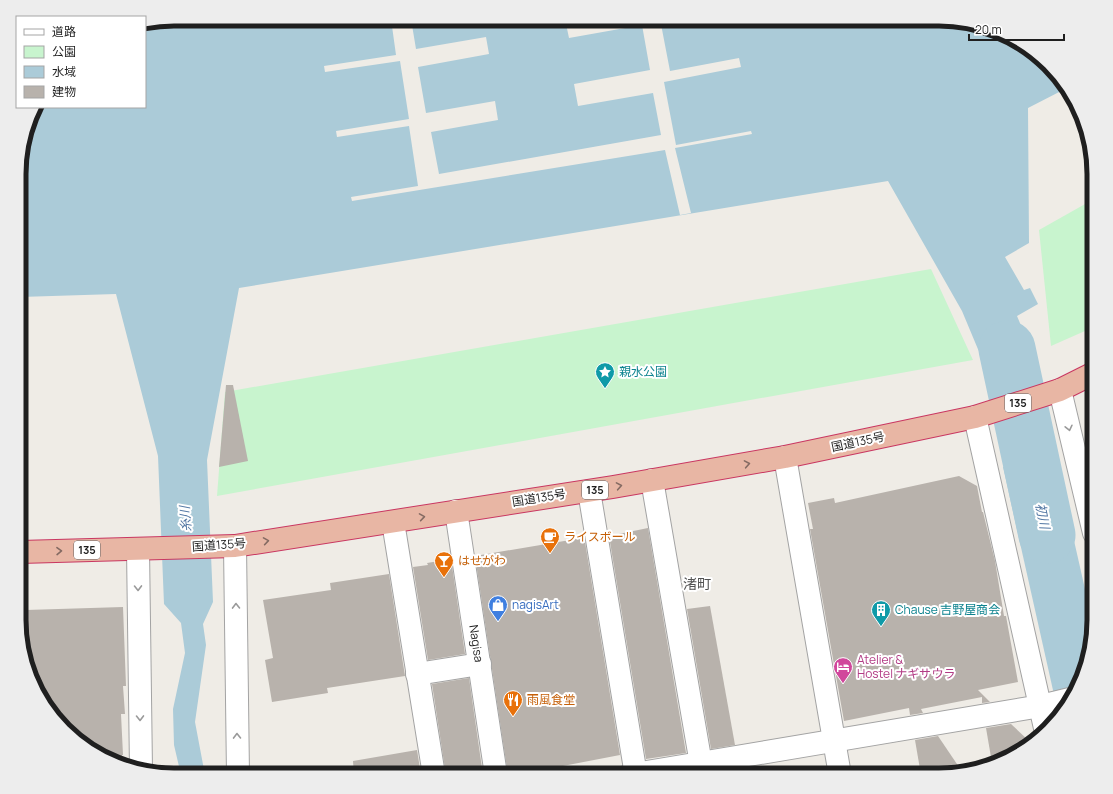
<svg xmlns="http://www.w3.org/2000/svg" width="1113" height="794" viewBox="0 0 1113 794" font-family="Manrope,'Noto Sans JP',sans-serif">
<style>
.park{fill:#c8f4ce}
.water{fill:#abcbd8}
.pier{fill:#efece6}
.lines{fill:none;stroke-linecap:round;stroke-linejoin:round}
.river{stroke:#abcbd8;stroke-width:57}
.building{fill:#b8b2ac}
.minor-casing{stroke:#a3a3a3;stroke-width:24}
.trunk-casing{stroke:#c93761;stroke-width:24}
.minor{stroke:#fff;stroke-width:22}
.trunk{stroke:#e8b6a4;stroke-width:22}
.oneway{stroke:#9a9a9a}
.oneway2{stroke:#846a62}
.labels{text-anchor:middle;stroke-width:4;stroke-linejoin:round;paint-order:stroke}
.shield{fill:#fff;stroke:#626262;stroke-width:1}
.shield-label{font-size:11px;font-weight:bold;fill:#1f1f1f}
.culture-label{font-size:12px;fill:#0d838f;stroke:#fff;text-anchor:start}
.street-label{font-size:12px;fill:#1f1f1f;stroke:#fff}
.food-label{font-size:12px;fill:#c56008;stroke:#fff;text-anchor:start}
.shop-label{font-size:12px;fill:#366cbe;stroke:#fff;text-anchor:start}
.hotel-label{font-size:12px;fill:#b23c85;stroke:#fff;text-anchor:start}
.water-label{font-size:13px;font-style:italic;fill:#5579a5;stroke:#fff}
.quarter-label{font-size:14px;fill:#525252;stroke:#fff}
.rim{fill:none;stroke:#1f1f1f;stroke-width:5}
</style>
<rect width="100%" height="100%" fill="#efece6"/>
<g class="park">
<polygon points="1094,199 1094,327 1051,346 1039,230"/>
<polygon points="931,269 973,360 217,496 225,392"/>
</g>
<g class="water">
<polygon points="174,19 949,19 998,31 1033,51 1065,89 1028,108 1029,243 1005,257 1024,290 1030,288 1038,304 1017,316 1032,352 985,366 962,311 888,181 239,288 207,460 213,602 203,624 206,645 195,722 205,775 181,775 174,745 173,709 185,653 181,623 164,604 158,456 116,294 20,297 20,154 35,107 145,107 145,25"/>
<polygon points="1054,452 1094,629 1086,670 1062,714 1059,717 1003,467"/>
</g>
<polygon class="pier" points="391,19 411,19 416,49 486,37 489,54 418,67 426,113 495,101 498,120 431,132 439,174 661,135 653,93 578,106 574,84 650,70 642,25 569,38 565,19 660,19 670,71 739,58 741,67 664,82 676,145 751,131 752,134 675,148 691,213 680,215 665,150 352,201 351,197 418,186 409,126 337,137 336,131 409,119 400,61 325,72 324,66 396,55"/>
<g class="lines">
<polyline class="river" points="1007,349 1047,535"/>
</g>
<g class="building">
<polygon points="226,385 233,385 248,461 219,467"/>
<polygon points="959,476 977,486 982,512 983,512 995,561 1004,616 1006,616 1018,682 978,690 990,702 982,703 982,697 921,709 923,713 910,715 909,708 844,721 810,529 813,529 808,503 834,498 835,503"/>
<polygon points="648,528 686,753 646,759 609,536"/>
<polygon points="582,538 583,542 585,542 620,755 516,775 508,775 475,556"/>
<polygon points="451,559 465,654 428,660 413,567 428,565 427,563"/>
<polygon points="389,574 405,676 327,688 328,693 272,702 265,660 273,658 263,600 331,590 330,583"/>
<polygon points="710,606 735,745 711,749 687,609"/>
<polygon points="123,607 126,686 123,686 125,714 121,714 123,755 122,755 122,765 115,763 80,743 40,697 27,661 26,610"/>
<polygon points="469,678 483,775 446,775 432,684"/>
<polygon points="1011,724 1029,741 1007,759 992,763 986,728"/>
<polygon points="938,736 961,770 939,775 921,775 915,740"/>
<polygon points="417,750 421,775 354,775 353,761"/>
<polygon points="739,769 740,775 706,775 707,775"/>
</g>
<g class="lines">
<g class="minor-casing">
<g id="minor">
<polyline points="1060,390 1094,533"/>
<polyline points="975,417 1045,728"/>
<polyline points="785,457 840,775"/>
<polyline points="652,480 701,764"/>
<polyline points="589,491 636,775"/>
<path id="s1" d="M456,511L496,775"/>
<polyline points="393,522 434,775"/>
<polyline points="235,546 238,775"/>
<polyline points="138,549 141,769"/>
<polyline points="417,674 480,664"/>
<polyline points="629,775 1041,706 1070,699"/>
</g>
</g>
<g class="trunk-casing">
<polyline id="trunk" points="20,552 235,546 613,487 785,457 975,417 1060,390 1094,373"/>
</g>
<use href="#minor" class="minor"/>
<use href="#trunk" class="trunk"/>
</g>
<defs><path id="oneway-chevron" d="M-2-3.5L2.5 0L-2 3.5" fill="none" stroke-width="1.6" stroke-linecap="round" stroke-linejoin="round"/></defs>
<g class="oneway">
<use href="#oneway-chevron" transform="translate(1069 428) rotate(77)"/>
<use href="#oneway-chevron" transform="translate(138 588) rotate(89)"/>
<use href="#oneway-chevron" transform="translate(236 606) rotate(-91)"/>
<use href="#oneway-chevron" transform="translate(140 718) rotate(89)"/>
<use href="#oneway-chevron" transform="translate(237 736) rotate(-91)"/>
</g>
<g class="oneway2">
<use href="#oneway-chevron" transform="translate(747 464) rotate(-10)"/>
<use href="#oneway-chevron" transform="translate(619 486) rotate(-10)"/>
<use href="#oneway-chevron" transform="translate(422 517) rotate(-9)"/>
<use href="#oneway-chevron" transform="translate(266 541) rotate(-9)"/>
<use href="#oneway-chevron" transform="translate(59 551) rotate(-1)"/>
</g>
<defs>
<g id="sight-pin" transform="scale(1)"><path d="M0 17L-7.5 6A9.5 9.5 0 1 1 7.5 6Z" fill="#0f9aa8" stroke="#fff"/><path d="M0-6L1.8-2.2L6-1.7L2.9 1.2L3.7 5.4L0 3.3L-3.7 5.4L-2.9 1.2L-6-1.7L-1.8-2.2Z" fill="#fff"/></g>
<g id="cafe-pin" transform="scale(1)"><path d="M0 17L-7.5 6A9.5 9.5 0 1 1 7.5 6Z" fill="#e8710a" stroke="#fff"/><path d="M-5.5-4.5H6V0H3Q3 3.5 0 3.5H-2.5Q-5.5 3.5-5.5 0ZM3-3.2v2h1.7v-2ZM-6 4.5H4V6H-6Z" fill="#fff"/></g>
<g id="bar-pin" transform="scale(1)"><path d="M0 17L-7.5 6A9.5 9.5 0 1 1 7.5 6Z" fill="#e8710a" stroke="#fff"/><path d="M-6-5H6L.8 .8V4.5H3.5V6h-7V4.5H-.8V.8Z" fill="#fff"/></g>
<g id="shop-pin" transform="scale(1)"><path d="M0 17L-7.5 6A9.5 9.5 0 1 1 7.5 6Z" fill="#3f7fe0" stroke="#fff"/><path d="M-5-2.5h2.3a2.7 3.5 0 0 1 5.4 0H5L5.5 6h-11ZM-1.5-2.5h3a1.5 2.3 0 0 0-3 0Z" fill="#fff"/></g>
<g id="building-pin" transform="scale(1)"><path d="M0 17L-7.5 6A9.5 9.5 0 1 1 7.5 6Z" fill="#0f9aa8" stroke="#fff"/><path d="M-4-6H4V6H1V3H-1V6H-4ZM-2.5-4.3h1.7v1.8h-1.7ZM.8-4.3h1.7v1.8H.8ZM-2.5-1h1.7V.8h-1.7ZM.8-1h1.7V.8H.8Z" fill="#fff"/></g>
<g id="hotel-pin" transform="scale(1)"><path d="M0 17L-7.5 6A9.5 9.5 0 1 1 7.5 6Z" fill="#d1479c" stroke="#fff"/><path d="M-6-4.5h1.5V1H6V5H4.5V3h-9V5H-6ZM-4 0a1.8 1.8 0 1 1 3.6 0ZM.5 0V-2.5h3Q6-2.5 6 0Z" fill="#fff"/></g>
<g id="restaurant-pin" transform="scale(1)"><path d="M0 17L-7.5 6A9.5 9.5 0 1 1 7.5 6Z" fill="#e8710a" stroke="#fff"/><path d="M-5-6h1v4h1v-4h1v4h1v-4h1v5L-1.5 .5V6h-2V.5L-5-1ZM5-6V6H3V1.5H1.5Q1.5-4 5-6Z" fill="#fff"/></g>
</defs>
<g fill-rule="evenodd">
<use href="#sight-pin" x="605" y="372"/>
<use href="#cafe-pin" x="550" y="537"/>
<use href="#bar-pin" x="444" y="561"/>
<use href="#shop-pin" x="498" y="605"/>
<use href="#building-pin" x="881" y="610"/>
<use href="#hotel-pin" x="843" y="667"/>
<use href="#restaurant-pin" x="513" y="700"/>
</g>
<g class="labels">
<g class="shield">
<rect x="1005" y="394" width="26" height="18" rx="3"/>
<rect x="582" y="481" width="26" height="18" rx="3"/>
<rect x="74" y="541" width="26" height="18" rx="3"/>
</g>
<g class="shield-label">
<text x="1018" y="407">135</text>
<text x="595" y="494">135</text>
<text x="87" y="554">135</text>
</g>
<g class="culture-label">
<text x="619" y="376">親水公園</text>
<text x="895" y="614">Chause 吉野屋商会</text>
</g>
<g class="street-label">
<text transform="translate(858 442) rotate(-12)" y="4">国道135号</text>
<text transform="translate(539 498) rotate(-9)" y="4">国道135号</text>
<text transform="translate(219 545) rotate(-4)" y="4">国道135号</text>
<text dy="4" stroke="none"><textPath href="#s1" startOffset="134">Nagisa</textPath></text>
</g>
<g class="food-label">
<text x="564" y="541">ライスボール</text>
<text x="458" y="565">はせがわ</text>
<text x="527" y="704">雨風食堂</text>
</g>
<g class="shop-label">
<text x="512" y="609">nagisArt</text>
</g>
<g class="hotel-label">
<text x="857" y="664">Atelier &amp;<tspan x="857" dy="14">Hostel ナギサウラ</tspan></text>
</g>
<g class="water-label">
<text transform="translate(1043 516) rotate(78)" y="5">初川</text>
<text transform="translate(185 519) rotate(-94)" y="5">糸川</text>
</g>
<g class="quarter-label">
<text x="697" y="589">渚町</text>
</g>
</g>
<path d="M0 0H1113V794H0ZM174 26H939A148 148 0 0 1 1087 174V620A148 148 0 0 1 939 768H174A148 148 0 0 1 26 620V174A148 148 0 0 1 174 26Z" fill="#ededed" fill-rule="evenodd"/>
<path class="rim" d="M174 26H939A148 148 0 0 1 1087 174V620A148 148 0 0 1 939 768H174A148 148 0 0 1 26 620V174A148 148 0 0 1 174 26Z"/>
<rect x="16" y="16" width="130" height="92" fill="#ffffff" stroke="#a5a5a5"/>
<rect x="24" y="29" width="20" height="6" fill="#ffffff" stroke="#a5a5a5"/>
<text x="52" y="36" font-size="12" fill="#1f1f1f">道路</text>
<rect x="24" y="46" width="20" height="12" fill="#c8f4ce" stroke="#a5a5a5"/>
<text x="52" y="56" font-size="12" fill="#1f1f1f">公園</text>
<rect x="24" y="66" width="20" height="12" fill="#abcbd8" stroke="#a5a5a5"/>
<text x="52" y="76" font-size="12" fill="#1f1f1f">水域</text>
<rect x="24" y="86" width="20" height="12" fill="#b8b2ac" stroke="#a5a5a5"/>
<text x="52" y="96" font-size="12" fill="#1f1f1f">建物</text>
<path d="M969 34v6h95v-6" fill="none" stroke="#1f1f1f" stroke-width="2"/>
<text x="975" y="34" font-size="12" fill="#1f1f1f" stroke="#ffffff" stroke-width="3" paint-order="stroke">20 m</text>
</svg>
